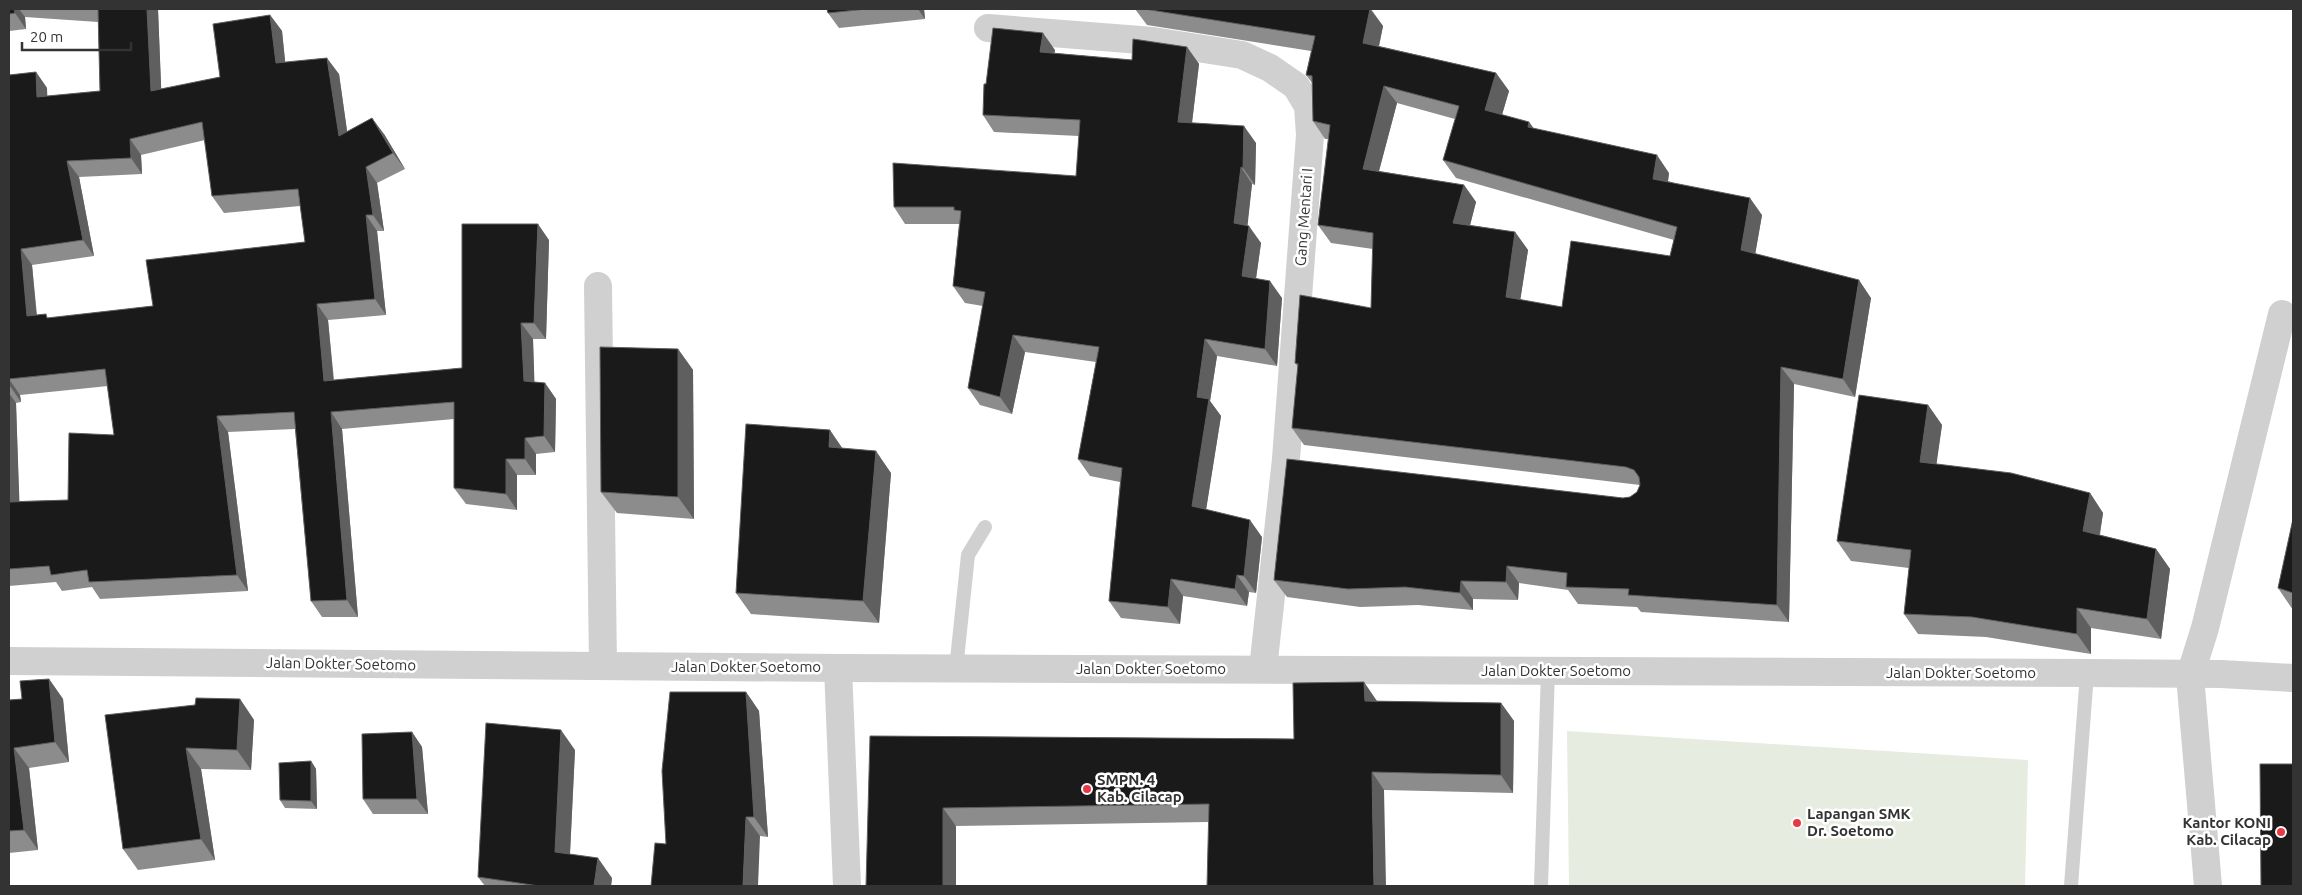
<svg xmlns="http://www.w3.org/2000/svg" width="2302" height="895" viewBox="0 0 2302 895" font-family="Ubuntu,sans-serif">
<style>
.green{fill:#e6ecdf}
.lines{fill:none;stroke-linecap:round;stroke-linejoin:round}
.service{stroke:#d0d0d0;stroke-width:14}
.minor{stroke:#d0d0d0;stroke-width:28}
.tertiary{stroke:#d0d0d0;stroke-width:28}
.wall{fill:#8c8c8c;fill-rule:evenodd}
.shaded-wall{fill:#5f5f5f}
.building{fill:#1a1a1a;stroke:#5f5f5f;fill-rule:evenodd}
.poi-dot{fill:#e63946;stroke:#fff;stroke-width:2}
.labels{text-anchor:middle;stroke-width:5;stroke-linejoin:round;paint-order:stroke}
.street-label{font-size:15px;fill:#333;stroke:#fff}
.poi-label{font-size:15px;font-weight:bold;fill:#333;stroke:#fff;text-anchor:start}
</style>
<rect width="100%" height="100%" fill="#fff"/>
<polygon class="green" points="1567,731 2028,760 2025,886 1569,886"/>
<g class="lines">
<g class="service">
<polyline points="956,669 968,555 985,527"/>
<polyline points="1541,886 1548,671"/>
<polyline points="2071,886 2087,673"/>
</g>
<g class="minor">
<polyline points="988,28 1153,41 1242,55 1270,68 1296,86 1308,106 1310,135 1286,459 1263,669"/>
<polyline points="598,286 603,666"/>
<polyline points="838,668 847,886"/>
<polyline points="2208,886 2190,676 2205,628 2282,314"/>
</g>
<polyline class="tertiary" points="9,661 838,668 2087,673 2221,674 2293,678"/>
</g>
<g class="wall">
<path d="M9,9H158L161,89L220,77L270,15L282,31L285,62L339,74L347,131L384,134L405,169L377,183L384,231H377L386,315L328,320L334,380L462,368L549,240L546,339H533L534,382L545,383L556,399L555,452L536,454V475H517V510L466,504L454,488V419L342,429L358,617H322L311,601L295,429L228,432L248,591L100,599L92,587L62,591L56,582L9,586V75L36,72L47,88V96L100,91L98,22L25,17L26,29L9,31ZM205,140L212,196L224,213L300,206L305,242L153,306L49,318L37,315L32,265L94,256L79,177L142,174L141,155ZM108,386L114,435L68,500L19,501L16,403L21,402L20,395Z"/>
<polygon points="827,9 924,9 925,19 839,28 828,13"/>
<path d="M1135,9H1371L1383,26L1379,46L1496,73L1509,91L1502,115L1529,122L1534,129L1669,173L1668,181L1762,215L1755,254L1871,298L1855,397L1794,384L1789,622L1641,612L1637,607L1578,604L1568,590L1519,583L1518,600L1473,599V610L1418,605L1360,607L1287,597L1274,580L1623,498L1630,497L1637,492L1640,485L1304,445L1292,428L1298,367L1295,363L1371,308L1373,249L1331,243L1318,225L1329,139H1325L1313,121V84L1306,75L1311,51L1147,25ZM1397,103L1455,119L1443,160L1456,178L1674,240L1670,256L1562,307L1520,300L1528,250L1515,232L1470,225L1476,202L1464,185L1379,171Z"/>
<polygon points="1187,47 1199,64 1192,123 1256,143 1255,185 1252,184 1247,225 1261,243 1256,278 1282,298 1277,366 1217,356 1210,401 1221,416 1206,509 1262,537 1256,593 1249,592 1247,606 1183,596 1180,624 1121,618 1109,601 1120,482 1090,476 1078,459 1096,362 1025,352 1012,414 980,405 968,388 983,306 965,303 953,286 959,224 905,224 894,207 1076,176 1079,136 994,132 983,115 986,84 1055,50 1054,53 1132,60"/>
<polygon points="678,349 693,370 694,519 617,513 601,492"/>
<polygon points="1928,405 1942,425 1936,464 2090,493 2103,513 2100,535 2156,549 2170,569 2161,639 2091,628 2091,654 1986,637 1918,634 1904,614 1909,568 1851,561 1837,541"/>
<polygon points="843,448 891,473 879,623 751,614 736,593"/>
<polygon points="2293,519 2293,610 2278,588"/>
<polygon points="49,679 63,699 69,762 29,768 38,850 9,853 9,700 22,699"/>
<polygon points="746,692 759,711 768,837 760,836 666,844"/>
<polygon points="240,699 254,720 251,770 201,769 215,860 138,870 123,849 195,705"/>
<polygon points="1377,701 1501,703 1514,721 1513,793 1384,790 1209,822 956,826 870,736 1294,739"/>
<polygon points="412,732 422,747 428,814 373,814 363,799"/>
<polygon points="575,750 570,854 612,878 611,886 485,886 478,877"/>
<polygon points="311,761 316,769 317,809 285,808 280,800"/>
</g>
<g class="shaded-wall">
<polygon points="14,9 19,9 25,17 26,29 15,13"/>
<polygon points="147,9 158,9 162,108 151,91"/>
<polygon points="918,9 924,9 925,19"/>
<polygon points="1370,9 1383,26 1376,60 1363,43"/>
<polygon points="270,15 282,31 287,79 276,63"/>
<polygon points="1043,33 1055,50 1052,69 1040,52"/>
<polygon points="1187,47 1199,64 1190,139 1178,122"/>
<polygon points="327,58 339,74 350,152 339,136"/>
<polygon points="36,72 47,88 48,113 37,97"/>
<polygon points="1496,73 1509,91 1498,128 1485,110"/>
<polygon points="1384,86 1397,103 1375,186 1363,169"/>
<polygon points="372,118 384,134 405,169 393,153"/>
<polygon points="1529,122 1542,140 1528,127"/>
<polygon points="1244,126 1256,143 1255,185 1243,168"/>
<polygon points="130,139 141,155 142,174 131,158"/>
<polygon points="1657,155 1669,173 1666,196 1653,179"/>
<polygon points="67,161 79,177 94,256 83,240"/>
<polygon points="366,167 377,183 384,231 373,215"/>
<polygon points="1241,167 1252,184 1246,240 1234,223"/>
<polygon points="1464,185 1476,202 1466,241 1453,223"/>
<polygon points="1750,198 1762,215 1753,267 1741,250"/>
<polygon points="366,215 377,231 386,315 375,299"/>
<polygon points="538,224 549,240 546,339 534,323"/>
<polygon points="1249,226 1261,243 1254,293 1242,276"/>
<polygon points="1515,232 1528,250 1518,315 1506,297"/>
<polygon points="21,249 32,265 38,332 27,316"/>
<polygon points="1859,280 1871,298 1855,397 1843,379"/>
<polygon points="1270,281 1282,298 1277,366 1265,349"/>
<polygon points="317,304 328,320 335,397 324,381"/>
<polygon points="521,323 533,339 535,398 524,381"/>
<polygon points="1013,335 1025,352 1012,414 1000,397"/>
<polygon points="1205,339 1217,356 1210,401 1221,416 1204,523 1192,506 1197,397"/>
<polygon points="678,349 693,370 694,519 678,497"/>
<polygon points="1781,367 1794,384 1789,622 1777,605"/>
<polygon points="9,379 20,395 21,402 10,386"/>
<polygon points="545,383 556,399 555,452 544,436"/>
<polygon points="9,393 16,403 20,518 9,502"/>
<polygon points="1928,405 1942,425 1934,482 1920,462"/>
<polygon points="331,412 342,429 358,617 347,600"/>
<polygon points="217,416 228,432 248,591 237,575"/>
<polygon points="830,430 845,452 829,447"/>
<polygon points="525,438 536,454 536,475 525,459"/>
<polygon points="876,451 891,473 879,623 863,601"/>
<polygon points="506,459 517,475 517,510 506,494"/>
<polygon points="2090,493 2103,513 2097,550 2083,531"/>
<polygon points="1250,520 1262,537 1256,593 1244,576"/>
<polygon points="2156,549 2170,569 2161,639 2147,619"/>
<polygon points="1507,566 1519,583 1518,600 1506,582"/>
<polygon points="1237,575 1249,592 1247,606 1235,589"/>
<polygon points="1171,579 1183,596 1180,624 1168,607"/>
<polygon points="1461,581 1473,599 1473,610 1460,593"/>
<polygon points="2077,608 2091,628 2091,654 2077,634"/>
<polygon points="49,679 63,699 69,762 55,742"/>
<polygon points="1364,682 1377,701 1365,701"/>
<polygon points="746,692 759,711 768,837 754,817"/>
<polygon points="240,699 254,720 251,770 237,750"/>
<polygon points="1501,703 1514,721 1513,793 1501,775"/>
<polygon points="561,730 575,750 569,873 555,852"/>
<polygon points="412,732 422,747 428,814 417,799"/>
<polygon points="14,748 29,768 38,850 24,830"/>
<polygon points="186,748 201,769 215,860 201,839"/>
<polygon points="311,761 316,769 317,809 311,801"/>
<polygon points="1372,772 1384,790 1386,886 1374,886"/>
<polygon points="943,808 956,826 956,886 943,886"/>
<polygon points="746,817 760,836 758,886 743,886"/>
<polygon points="598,858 612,878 611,886 594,886"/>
</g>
<g class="building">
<polygon points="9,9 14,9 15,13 9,14"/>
<path d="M98,9H147L151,91L220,77L213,24L270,15L276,63L327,58L339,136L372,118L393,153L366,167L373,215H366L375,299L317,304L324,381L462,368V224H538L534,323H521L524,381L545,383L544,436L525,438V459H506V494L454,488V402L331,412L347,600L311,601L294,412L217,416L237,575L89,582L87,570L51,575L49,566L9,569V502L68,500L69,433L114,435L105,369L9,379V75L36,72L37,97L100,91ZM202,122L212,196L298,189L305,242L146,260L153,306L47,318L46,314L27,316L21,249L83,240L67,161L131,158L130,139Z"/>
<polygon points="827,9 867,9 828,13"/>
<path d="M1144,9H1370L1363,43L1496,73L1485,110L1529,122L1528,127L1657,155L1653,179L1750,198L1741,250L1859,280L1843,379L1781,367L1777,605L1628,595L1629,589L1566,587L1567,573L1507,566L1506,582L1461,581L1460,593L1405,587L1348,589L1274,580L1287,459L1623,498L1630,497L1637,492L1640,485L1639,477L1634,470L1626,467L1292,428L1298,364L1295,363L1300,295L1371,308L1373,233L1318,225L1330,125L1313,121L1312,76L1306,75L1315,36ZM1384,86L1459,106L1443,160L1677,227L1670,256L1571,241L1562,307L1506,297L1515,232L1453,223L1464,185L1363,169Z"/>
<polygon points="993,28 1043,33 1040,52 1132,60 1133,39 1187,47 1178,122 1244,126 1243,168 1241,167 1234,223 1249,226 1242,276 1270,281 1265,349 1205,339 1197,397 1209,399 1192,506 1250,520 1244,576 1237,575 1235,589 1171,579 1168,607 1109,601 1122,468 1078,459 1099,347 1013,335 1000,397 968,388 985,292 953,286 961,211 954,210 954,207 894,207 893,163 1076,176 1080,120 983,115 984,84 986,84"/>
<polygon points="600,347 678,349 678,497 601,492"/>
<polygon points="1859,395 1928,405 1920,462 2011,473 2090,493 2083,531 2156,549 2147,619 2077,608 2077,634 1972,617 1904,614 1911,550 1837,541"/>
<polygon points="746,424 830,430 829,447 876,451 863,601 736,593"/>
<polygon points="2293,519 2293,593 2278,588"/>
<polygon points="49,679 55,742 14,748 24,830 9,831 9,700 22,699 20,681"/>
<polygon points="1364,682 1365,701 1501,703 1501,775 1372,772 1374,886 1207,886 1209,804 943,808 943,886 866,886 870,736 1294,739 1293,683"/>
<polygon points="670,692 746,692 754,817 746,817 743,886 651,886 655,843 666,844 662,771"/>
<polygon points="196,698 240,699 237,750 186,748 201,839 123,849 105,715 195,705"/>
<polygon points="486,723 561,730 555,852 598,858 594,886 539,886 478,877"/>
<polygon points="412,732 417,799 363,799 362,734"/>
<polygon points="311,761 311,801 280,800 279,763"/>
<polygon points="2260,764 2293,764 2293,886 2261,886"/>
</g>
<g class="poi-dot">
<circle cx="1087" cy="789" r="5"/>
<circle cx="1797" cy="823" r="5"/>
<circle cx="2281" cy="832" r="5"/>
</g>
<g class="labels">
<g class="street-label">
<text transform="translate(1304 217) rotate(-86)" y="5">Gang Mentari I</text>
<text transform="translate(341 664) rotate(1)" y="5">Jalan Dokter Soetomo</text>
<text x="746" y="672">Jalan Dokter Soetomo</text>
<text x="1151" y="674">Jalan Dokter Soetomo</text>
<text x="1556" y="676">Jalan Dokter Soetomo</text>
<text x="1961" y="678">Jalan Dokter Soetomo</text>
</g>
<g class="poi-label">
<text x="1097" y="785">SMPN. 4<tspan x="1097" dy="17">Kab. Cilacap</tspan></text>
<text x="1807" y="819">Lapangan SMK<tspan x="1807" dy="17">Dr. Soetomo</tspan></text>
<text x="2271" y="828" text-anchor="end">Kantor KONI<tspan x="2271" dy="17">Kab. Cilacap</tspan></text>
</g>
</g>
<rect width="2302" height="895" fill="none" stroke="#333333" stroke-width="20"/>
<path d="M22 42v8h109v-8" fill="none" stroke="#333333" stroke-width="2.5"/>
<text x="30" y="42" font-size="15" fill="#333333" stroke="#ffffff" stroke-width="4" paint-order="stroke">20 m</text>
</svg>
